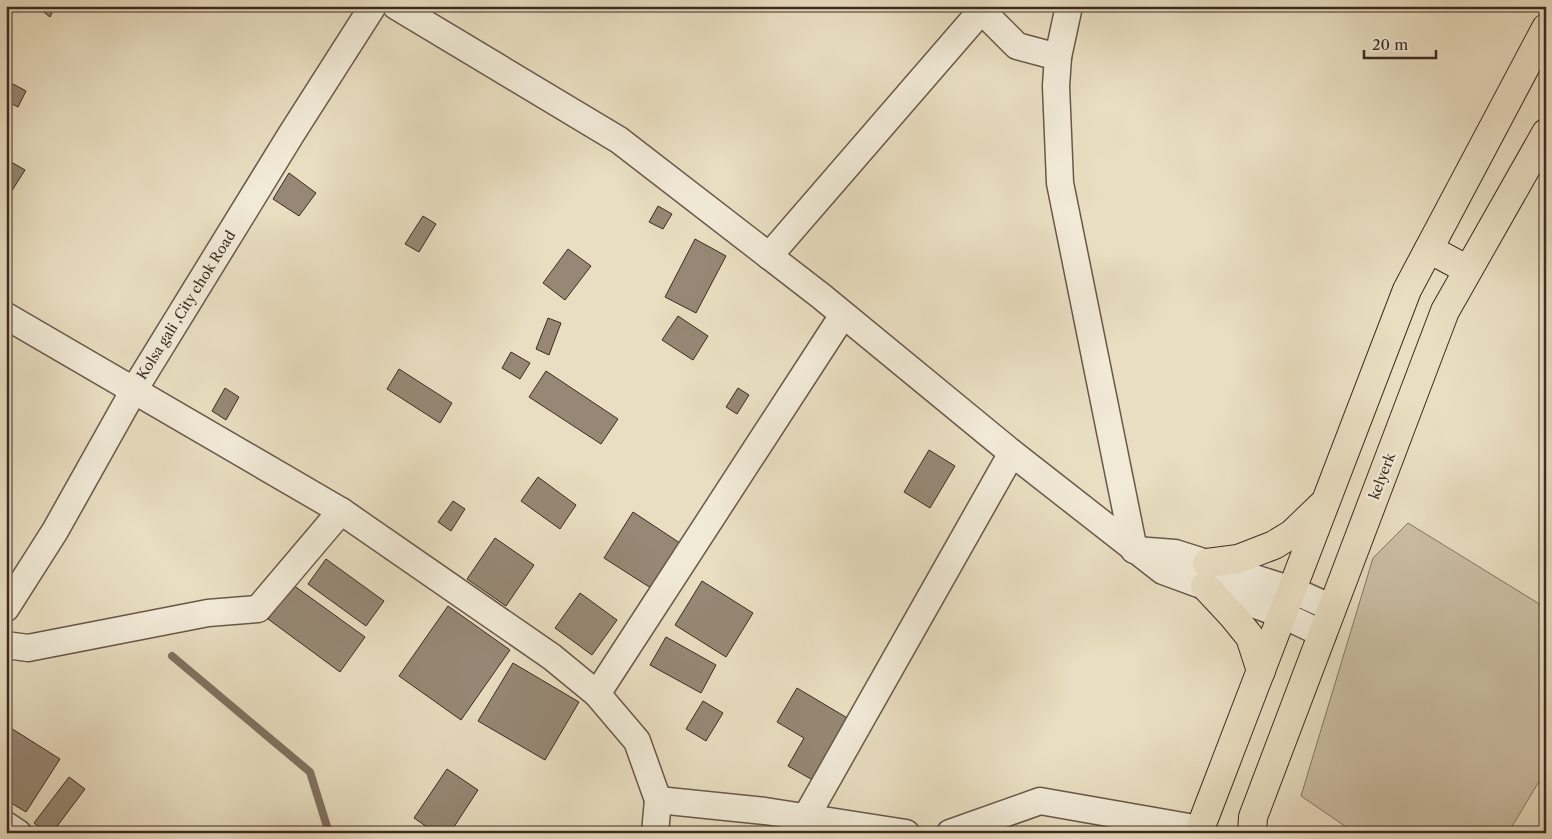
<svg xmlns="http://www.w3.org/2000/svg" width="1552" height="839" viewBox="0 0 1552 839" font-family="'Libre Caslon Text',serif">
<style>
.green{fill:#ccc0a6;stroke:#847664}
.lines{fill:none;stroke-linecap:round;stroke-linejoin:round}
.stream{stroke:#817261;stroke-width:8}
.building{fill:#968875;stroke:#3d2b22}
.minor-casing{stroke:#68584a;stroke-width:29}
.major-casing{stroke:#3d2b22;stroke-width:30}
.minor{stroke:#f1ead7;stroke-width:26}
.major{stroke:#e9dec1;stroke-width:28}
.labels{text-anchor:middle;stroke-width:5;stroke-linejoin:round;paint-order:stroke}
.street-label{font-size:14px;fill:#3d2b22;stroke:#f1ead7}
</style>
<rect width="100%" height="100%" fill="#e9dec1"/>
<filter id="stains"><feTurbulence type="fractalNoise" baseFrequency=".004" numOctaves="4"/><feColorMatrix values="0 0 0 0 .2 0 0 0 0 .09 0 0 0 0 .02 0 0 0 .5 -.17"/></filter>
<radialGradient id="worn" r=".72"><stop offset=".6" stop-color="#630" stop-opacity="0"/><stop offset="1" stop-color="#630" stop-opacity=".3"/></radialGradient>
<polygon class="green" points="1408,523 1546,608 1546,770 1508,833 1355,833 1301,796 1373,558"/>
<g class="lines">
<polyline class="stream" points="172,656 310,772 329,833"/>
</g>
<g class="building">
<polygon points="36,6 55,6 50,17"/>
<polygon points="13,84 26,91 18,107 6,101 6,93"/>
<polygon points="6,159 25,170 6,200"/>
<polygon points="289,173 316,193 299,216 273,199"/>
<polygon points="658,206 672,214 663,229 649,222"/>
<polygon points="423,216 436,224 419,252 405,244"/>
<polygon points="695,239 726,256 696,313 665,297"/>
<polygon points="568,249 591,266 565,300 543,283"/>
<polygon points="678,316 708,336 693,360 662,340"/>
<polygon points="548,318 561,323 549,355 536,349"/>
<polygon points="511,352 530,363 520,379 502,368"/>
<polygon points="399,369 452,403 440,423 387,389"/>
<polygon points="546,371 618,419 601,444 529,397"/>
<polygon points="225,388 239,397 226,420 212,411"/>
<polygon points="738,388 749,395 737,414 726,407"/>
<polygon points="929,450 955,466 930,508 904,492"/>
<polygon points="538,477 576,505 560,529 521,501"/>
<polygon points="453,501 465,509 451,531 438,522"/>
<polygon points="633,512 683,545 654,590 604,558"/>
<polygon points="495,538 534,565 506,606 467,579"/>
<polygon points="326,559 384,601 366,626 308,584"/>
<polygon points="702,581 753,613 726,657 675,625"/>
<polygon points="293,585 365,637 340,672 268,619"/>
<polygon points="580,593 617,620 592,655 555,628"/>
<polygon points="448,606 510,650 461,720 399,676"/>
<polygon points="666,637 716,665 701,693 650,665"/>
<polygon points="513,663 579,702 545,760 478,721"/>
<polygon points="797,688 854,722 818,783 788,766 804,738 777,722"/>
<polygon points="703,701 723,713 706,741 686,729"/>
<polygon points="6,725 60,759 26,812 6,800"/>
<polygon points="447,769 478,790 450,833 436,833 414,818"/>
<polygon points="69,777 85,789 52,833 47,833 34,823"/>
</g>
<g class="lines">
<g class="minor-casing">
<g id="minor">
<polyline points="396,6 619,140 821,296 1012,453 1163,571 1283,615 1323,634"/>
<polyline points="977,6 1017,46 1058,57"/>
<polyline points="1069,6 1058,57 1056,86 1060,183 1134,550"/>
<polyline points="769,256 981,11 988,6"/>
<polyline points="6,316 341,511 552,657 597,694 637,741 658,800 655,833"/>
<polyline points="1135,550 1175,553 1292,590 1332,608"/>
<polyline points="6,608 55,531 134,390 292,133 373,6"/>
<polyline points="6,645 28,648 208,613 258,609 341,511"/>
<polyline points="597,694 843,315"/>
<polyline points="658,800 765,811 906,833"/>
<polyline points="806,817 1012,453"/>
<polyline points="6,825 18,833"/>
<polyline points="950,833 1040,801 1200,829"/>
</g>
</g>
<g class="major-casing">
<g id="major">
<polyline points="1429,249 1468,270"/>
<polyline points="1207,563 1238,559 1274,545 1292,534 1321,506"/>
<polyline points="1205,586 1233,616 1250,637 1261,671"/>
<polyline points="1200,833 1200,829 1407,290 1546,28"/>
<polyline points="1252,833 1253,817 1445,311 1546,133"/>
</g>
</g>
<use href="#minor" class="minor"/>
<use href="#major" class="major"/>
</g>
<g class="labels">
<g class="street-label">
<text transform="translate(186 305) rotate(-58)" y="5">Kolsa gali ,City chok Road</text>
<text transform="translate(1382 476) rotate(-69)" y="5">kelyerk</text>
</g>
</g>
<rect width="1552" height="839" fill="none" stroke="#e9dec1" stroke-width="25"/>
<rect x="8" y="8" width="1537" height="824" fill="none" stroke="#3d2b22" stroke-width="2.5"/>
<rect x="12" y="12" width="1527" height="814" fill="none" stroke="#3d2b22"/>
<path d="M1364 50v8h72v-8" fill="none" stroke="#3d2b22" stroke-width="2.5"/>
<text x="1372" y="50" font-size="15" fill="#3d2b22" stroke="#f1ead7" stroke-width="4" paint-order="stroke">20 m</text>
<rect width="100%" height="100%" filter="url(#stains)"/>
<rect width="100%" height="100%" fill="url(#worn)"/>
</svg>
